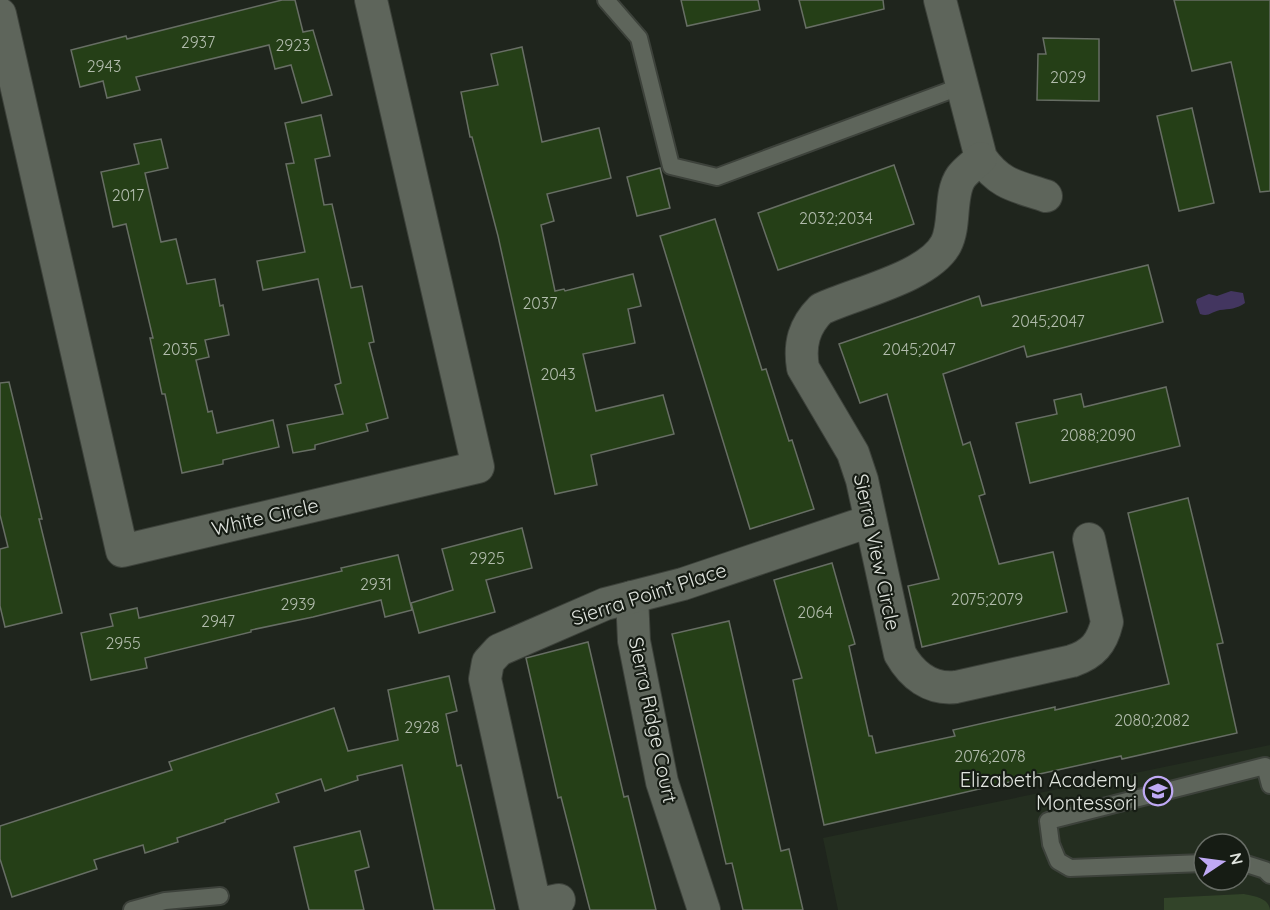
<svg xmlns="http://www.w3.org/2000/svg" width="1270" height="910" viewBox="0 0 1270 910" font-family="Quicksand,sans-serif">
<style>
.built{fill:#242e20;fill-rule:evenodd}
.green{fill:#324429}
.water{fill:#433660}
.building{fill:#253f17;stroke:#676e64;stroke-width:1.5}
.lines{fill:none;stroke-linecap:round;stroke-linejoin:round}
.lane-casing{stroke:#3d423b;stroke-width:20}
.street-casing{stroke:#3d423b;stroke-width:34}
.lane{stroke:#5e655b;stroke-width:16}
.street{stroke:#5e655b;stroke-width:32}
.labels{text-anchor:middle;stroke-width:4.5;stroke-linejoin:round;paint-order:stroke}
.number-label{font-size:16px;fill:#b2bcad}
.street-label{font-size:20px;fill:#e1e5df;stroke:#161c14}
.poi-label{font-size:20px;fill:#e1e5df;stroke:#161c14;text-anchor:end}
</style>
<rect width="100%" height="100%" fill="#1f251d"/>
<path class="built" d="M1270,745V910H838L823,838ZM1204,844H1240V880H1204Z"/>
<path class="green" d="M1244,894C1254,896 1269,898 1270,910H1164V898Z"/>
<path class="water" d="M1231,291L1243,293L1245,303C1237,309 1229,309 1220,310C1211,312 1209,317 1200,314L1196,302L1197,299L1209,294L1217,296Z"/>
<g class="building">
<polygon points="282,0 295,0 303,32 313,30 332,95 302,103 291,65 275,69 269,45 136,77 140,90 107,98 103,81 80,87 71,50 126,36 127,39"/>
<polygon points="681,0 758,0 760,10 687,26"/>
<polygon points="799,0 883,0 884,9 806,28"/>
<polygon points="1174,0 1270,0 1270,191 1260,192 1231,62 1192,71"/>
<polygon points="1043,38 1099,39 1099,101 1037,100 1038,54 1046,54"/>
<polygon points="522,47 542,142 599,128 611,178 547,194 554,221 541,225 555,291 564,289 565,291 633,274 641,306 628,309 635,343 583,354 596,411 663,395 674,434 591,455 597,485 555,494 498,236 472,137 470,137 461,92 498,85 491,54"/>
<polygon points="1192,108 1214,203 1179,211 1157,116"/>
<polygon points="321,115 330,156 315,159 324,205 332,204 351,288 362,286 374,342 369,343 388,418 366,424 368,431 315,445 315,449 293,453 287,425 343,414 335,385 341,383 318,279 263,290 257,261 305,252 286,164 294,163 285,123"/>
<polygon points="161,139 168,168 145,173 161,242 176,239 187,284 215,279 220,306 223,305 229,335 205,340 209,357 196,360 208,412 212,411 217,433 273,420 279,447 223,460 223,464 182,473 165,394 162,394 150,338 153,338 126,224 113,227 101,172 139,164 134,144"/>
<polygon points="894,165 914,224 778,270 758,213"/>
<polygon points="660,168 670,208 637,216 627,177"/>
<polygon points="715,219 762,370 766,369 789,441 792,440 814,509 750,529 660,236"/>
<polygon points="1148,265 1163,322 1027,357 1024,346 943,374 963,445 970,442 985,494 979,496 999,564 1053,552 1067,612 922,647 908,586 939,579 887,394 860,403 839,344 979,296 982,306"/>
<polygon points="9,382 42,519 39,519 62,613 5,627 0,606 0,549 8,547 0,515 0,383"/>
<polygon points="1166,387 1180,446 1030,483 1016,423 1057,414 1054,400 1081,394 1084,407"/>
<polygon points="1188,498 1223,643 1217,644 1237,733 1122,759 1121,756 1026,777 1027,778 824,825 793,680 802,678 774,580 832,563 855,644 849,646 869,736 872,736 876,753 955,736 953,730 1055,707 1055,710 1169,684 1128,513"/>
<polygon points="522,528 532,568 486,580 495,612 419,633 411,603 453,590 442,549"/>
<polygon points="398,555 412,610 385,617 381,600 313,617 251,630 251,632 145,658 147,668 91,680 81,633 113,626 110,614 137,608 139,618 342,571 341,568"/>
<polygon points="729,621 781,851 789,849 803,910 743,910 732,863 726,864 672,634"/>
<polygon points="588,642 624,797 628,796 656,910 590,910 561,797 558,798 526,658"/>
<polygon points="449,676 457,711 446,714 457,766 461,765 495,910 434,910 402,765 357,776 358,780 325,791 321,779 276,794 279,802 225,820 225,822 177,838 178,842 145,853 143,845 94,860 97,869 12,897 0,859 0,826 172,770 169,762 334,708 348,751 398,740 388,690"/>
<polygon points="360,831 369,867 355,871 364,910 309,910 294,847"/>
</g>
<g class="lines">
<g class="lane-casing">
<g id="lane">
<polyline points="606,0 639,38 671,166 717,177 962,86"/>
<polyline points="1240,862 1265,870 1270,875"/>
<polyline points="1204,863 1070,868 1058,861 1051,844 1048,821 1265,766 1270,785"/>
<polyline points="132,910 165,901 220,896"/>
</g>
</g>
<g class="street-casing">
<g id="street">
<path d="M940,0L981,158C1000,185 1016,186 1046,196"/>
<polyline points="0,14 122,551 478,467 371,0"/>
<path d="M981,158C975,164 966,170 961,177C949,194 956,225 946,244C929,277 855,293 821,309C804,326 799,344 803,368L853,453L862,480L900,654C912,675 930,690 956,687L1072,661C1093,654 1102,643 1107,622L1089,539"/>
<polyline points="632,597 634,641 662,782 704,910"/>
<polyline points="559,900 535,905 485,679 488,662 499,650 605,604 683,584 870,521"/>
</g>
</g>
<use href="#lane" class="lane"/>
<use href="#street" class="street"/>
</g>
<defs>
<g id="school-ring" transform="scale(1.5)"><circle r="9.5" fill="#161c14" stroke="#bfa9f4" stroke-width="1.5"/><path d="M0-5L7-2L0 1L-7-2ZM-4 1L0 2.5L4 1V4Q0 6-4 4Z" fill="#bfa9f4"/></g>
</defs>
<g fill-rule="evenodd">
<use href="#school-ring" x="1158" y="791"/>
</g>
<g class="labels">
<g class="number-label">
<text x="198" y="48">2937</text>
<text x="293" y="51">2923</text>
<text x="104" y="72">2943</text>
<text x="1068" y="83">2029</text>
<text x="128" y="201">2017</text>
<text x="836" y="224">2032;2034</text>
<text x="540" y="309">2037</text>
<text x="1048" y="327">2045;2047</text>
<text x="180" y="355">2035</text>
<text x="919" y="355">2045;2047</text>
<text x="558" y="380">2043</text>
<text x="1098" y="441">2088;2090</text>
<text x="487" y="564">2925</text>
<text x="376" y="590">2931</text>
<text x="987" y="605">2075;2079</text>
<text x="298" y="610">2939</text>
<text x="815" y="618">2064</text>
<text x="218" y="627">2947</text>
<text x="123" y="649">2955</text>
<text x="1152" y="726">2080;2082</text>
<text x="422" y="733">2928</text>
<text x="990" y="762">2076;2078</text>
</g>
<g class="street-label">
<text transform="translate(265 517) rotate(-13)" y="7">White Circle</text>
<text transform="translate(877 552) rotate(78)" y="7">Sierra View Circle</text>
<text transform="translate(649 594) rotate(-18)" y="7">Sierra Point Place</text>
<text transform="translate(653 720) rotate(78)" y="7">Sierra Ridge Court</text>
</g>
<g class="poi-label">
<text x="1137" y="787">Elizabeth Academy<tspan x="1137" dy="23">Montessori</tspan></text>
</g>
</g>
<g transform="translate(1222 862) rotate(77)"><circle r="28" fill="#161c14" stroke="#676c65" stroke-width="1.5"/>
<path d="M0-4.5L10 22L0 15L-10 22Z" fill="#bfa9f4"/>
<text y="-9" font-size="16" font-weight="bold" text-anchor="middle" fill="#e1e5df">N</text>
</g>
</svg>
